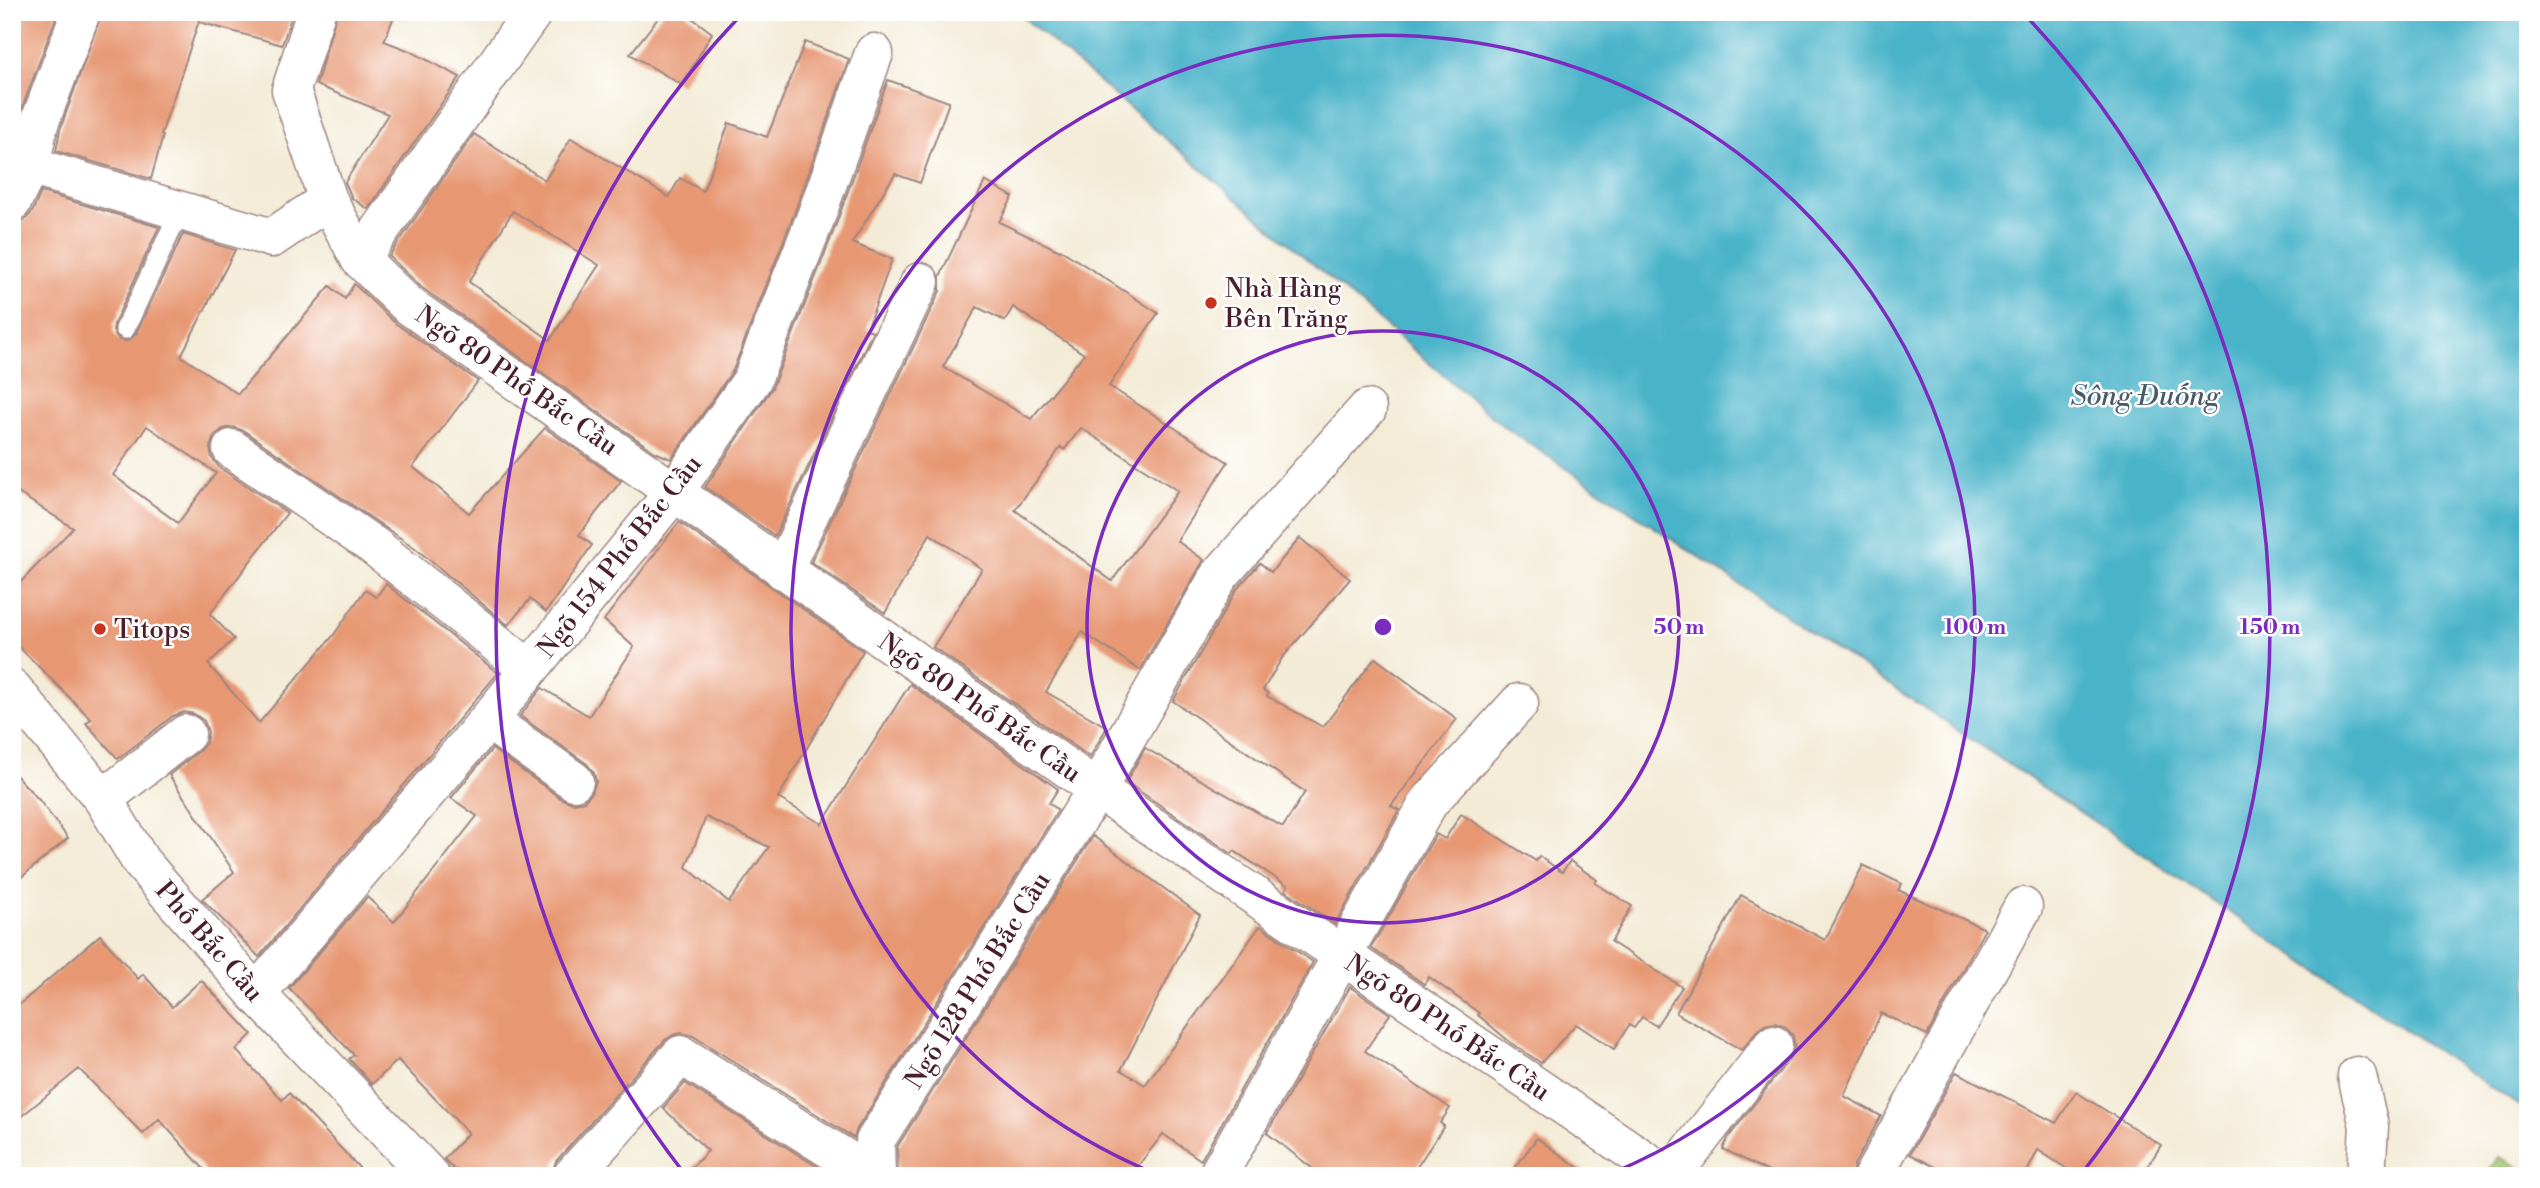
<svg xmlns="http://www.w3.org/2000/svg" width="2540" height="1188" viewBox="0 0 2540 1188" font-family="'Libre Bodoni',serif">
<style>
.green{fill:#a2cb77;stroke:#767551;stroke-width:2}
.water{fill:#4ab3c9;stroke:#4a697a;stroke-width:2}
.building{fill:#e79873;fill-rule:evenodd}
.lines{fill:none;stroke-linecap:round;stroke-linejoin:round}
.lane-casing{stroke:#9e8580;stroke-width:22}
.street-casing{stroke:#9e8580;stroke-width:41}
.lane{stroke:#fff;stroke-width:19}
.street{stroke:#fff;stroke-width:38}
.ring{fill:none;stroke:#7b2cbf;stroke-width:3.5}
.poi-dot{fill:#c8321e;stroke:#fff;stroke-width:2.5}
.labels{text-anchor:middle;stroke-width:5;stroke-linejoin:round;paint-order:stroke}
.poi-label{font-size:26px;fill:#4a1f2b;stroke:#fff;text-anchor:start}
.street-label{font-size:26px;fill:#4a1f2b;stroke:#fff}
.water-label{font-size:28px;font-style:italic;fill:#4a5a6a;stroke:#fff}
.centre{fill:#7b2cbf;stroke:#fff;stroke-width:3.5}
.ring-label{font-size:21px;text-anchor:middle;font-weight:bold;fill:#7b2cbf;stroke:#fff;stroke-width:5;stroke-linejoin:round;paint-order:stroke}
</style>
<rect width="100%" height="100%" fill="#fff"/>
<filter id="ink" filterUnits="userSpaceOnUse"><feTurbulence type="fractalNoise" baseFrequency=".0143" numOctaves="2"/><feDisplacementMap in="SourceGraphic" scale="14" xChannelSelector="R" yChannelSelector="G"/><feConvolveMatrix kernelMatrix="1 2 1 2 8 2 1 2 1" color-interpolation-filters="sRGB"/></filter>
<filter id="wash" filterUnits="userSpaceOnUse"><feTurbulence type="fractalNoise" baseFrequency=".00686" numOctaves="4" result="noise"/><feDisplacementMap in="SourceGraphic" scale="28" xChannelSelector="R" yChannelSelector="G"/><feGaussianBlur stdDeviation="1.57" result="paint"/><feColorMatrix in="noise" values="0 0 0 0 0 0 0 0 0 0 0 0 0 0 0 0 0 1.4 0 .05"/><feComposite in="paint" operator="in"/></filter>
<g filter="url(#wash)">
<rect width="100%" height="100%" fill="#f3ebd6"/>
<polygon class="green" points="2499,1157 2528,1173 2528,1176 2485,1176"/>
<polygon class="water" points="1017,12 2528,12 2528,1112 1503,426"/>
<g id="blocks">
<g class="building">
<polygon points="12,12 58,12 19,116 12,144"/>
<polygon points="102,12 293,12 282,45 199,22 200,18 161,135 163,136 151,179 56,151 60,130"/>
<polygon points="337,12 396,12 384,41 410,51 460,77 368,209 352,198 345,182 388,114 316,85"/>
<polygon points="663,12 684,12 712,33 682,85 630,54"/>
<path d="M805,42L849,59L794,214L733,370L671,459L655,452L422,288L389,256L474,134L545,180L571,138L669,197L680,178L703,191L729,123L767,137ZM513,211L599,265L550,340L469,282Z"/>
<polygon points="888,80 949,102 920,183 895,174 852,243 892,259 867,329 873,331 775,536 705,487 772,388 834,230"/>
<path d="M985,181L1013,197L999,222L1060,251L1061,250L1158,313L1109,386L1228,462L1177,541L1204,560L1140,670L1082,632L1046,692L1107,727L1090,757L933,647L982,569L930,534L885,613L811,562L940,291V276ZM977,307L1005,321L1013,307L1084,354L1031,419L943,367ZM1081,428L1178,491L1112,581L1015,510L1061,447L1064,450Z"/>
<path d="M41,192L159,227L114,324L113,331L119,340L127,341L136,334L183,234L235,250L181,356L238,394L330,286L345,299L354,284L395,323L478,381L413,467L469,513L545,428L621,481L579,535L592,545L546,612L530,599L508,625L415,548L244,431L233,427L223,429L214,436L210,448L212,458L219,467L287,513L210,614L234,639L208,664L259,723L333,636L365,590L376,597L386,584L498,673L259,957L202,899L234,872L169,775L199,751L206,743L208,732L204,721L194,714L184,712L173,716L118,759L86,723L91,719L12,640V591L73,528L12,489V224L25,220L32,212ZM147,426L216,473L178,523L113,475Z"/>
<path d="M679,522L863,651L778,798L822,824L910,684L1058,789L1049,803L1058,810L857,1129L854,1138L693,1036L682,1033L673,1035L665,1040L556,1161L551,1176H460L444,1159L468,1133L398,1060L372,1084L349,1059L354,1055L289,988L367,897L394,922L477,816L451,798L492,749L562,799L573,803L584,801L591,794L596,782L594,773L587,764L520,716L542,688L589,716L634,647L604,620ZM706,817L769,847L729,902L686,867Z"/>
<polygon points="1300,538 1350,579 1282,658 1263,690 1268,693 1267,696 1323,727 1375,658 1457,719 1391,806 1399,810 1335,924 1285,890 1288,886 1234,851 1232,854 1126,782 1145,748 1283,827 1305,792 1173,701 1237,589 1260,563 1271,572"/>
<polygon points="12,771 39,800 68,838 12,885"/>
<polygon points="1461,814 1536,861 1539,856 1562,872 1570,861 1597,880 1595,883 1632,906 1611,942 1682,987 1656,1026 1642,1017 1634,1028 1629,1025 1614,1049 1576,1024 1541,1063 1511,1043 1478,1015 1479,1013 1429,977 1424,984 1371,948 1436,834 1445,839"/>
<polygon points="1093,836 1200,915 1121,1070 1145,1085 1260,926 1313,962 1201,1160 1163,1134 1130,1176 898,1176 897,1147"/>
<polygon points="1863,865 1902,884 1898,890 1985,929 1927,1035 1881,1013 1844,1096 1881,1116 1854,1165 1851,1176 1777,1176 1723,1149 1728,1138 1790,1058 1795,1047 1793,1036 1786,1027 1775,1023 1765,1025 1756,1032 1742,1050 1676,1013 1741,895 1825,940"/>
<polygon points="100,935 138,979 143,974 172,1007 201,980 252,1034 236,1050 282,1100 289,1093 367,1176 210,1176 159,1119 143,1134 79,1069 12,1124 12,1011"/>
<polygon points="1350,987 1390,1014 1365,1051 1450,1108 1440,1123 1444,1126 1411,1176 1322,1176 1267,1133"/>
<polygon points="1956,1072 2056,1123 2076,1092 2161,1145 2142,1176 2078,1176 2038,1150 2025,1176 1953,1176 1910,1154"/>
<polygon points="685,1083 832,1176 683,1176 708,1151 663,1108"/>
<polygon points="1537,1138 1590,1176 1509,1176"/>
</g>
</g>
</g>
<g filter="url(#ink)">
<use href="#blocks" fill-opacity="0" stroke="#9e8580" stroke-width="2"/>
<g class="lines">
<g class="lane-casing">
<polyline id="lane" points="125,329 180,211"/>
</g>
<g class="street-casing">
<g id="street">
<polyline points="316,12 291,90 328,200 360,259 408,305 1097,789 1668,1176"/>
<polyline points="30,166 272,238 328,200"/>
<polyline points="12,202 30,166 39,124 81,12"/>
<polyline points="360,259 533,12"/>
<polyline points="232,449 374,546 529,669"/>
<polyline points="783,570 920,282"/>
<polyline points="12,688 103,799 141,862 256,994 430,1176"/>
<polyline points="488,720 574,781"/>
<polyline points="103,799 186,734"/>
<polyline points="256,994 488,720 675,491 752,380 814,222 874,53"/>
<polyline points="2357,1076 2369,1126 2366,1176"/>
<polyline points="1220,1171 1429,802 1519,703"/>
<polyline points="572,1176 681,1055 873,1176"/>
<polyline points="876,1176 875,1141 1097,789 1219,576 1367,409"/>
<polyline points="1671,1176 1773,1045"/>
<polyline points="1873,1176 2023,907"/>
</g>
</g>
<use href="#lane" class="lane"/>
<use href="#street" class="street"/>
</g>
</g>
<g class="ring">
<circle cx="1383" cy="627" r="296"/>
<path d="M1156 1174A592 592 0 1 1 1610 1174"/>
<path d="M684 1173A887 887 0 0 1 740 16M2026 16A887 887 0 0 1 2082 1173"/>
</g>
<g class="poi-dot">
<circle cx="1211" cy="303" r="7"/>
<circle cx="100" cy="629" r="7"/>
</g>
<g class="labels">
<g class="poi-label">
<text x="1225" y="297">Nhà Hàng<tspan x="1225" dy="30">Bên Trăng</tspan></text>
<text x="114" y="638">Titops</text>
</g>
<g class="street-label">
<text transform="translate(517 380) rotate(35)" y="9">Ngõ 80 Phố Bắc Cầu</text>
<text transform="translate(619 556) rotate(-52)" y="9">Ngõ 154 Phố Bắc Cầu</text>
<text transform="translate(980 707) rotate(35)" y="9">Ngõ 80 Phố Bắc Cầu</text>
<text transform="translate(210 941) rotate(49)" y="9">Phố Bắc Cầu</text>
<text transform="translate(977 980) rotate(-58)" y="9">Ngõ 128 Phố Bắc Cầu</text>
<text transform="translate(1448 1027) rotate(34)" y="9">Ngõ 80 Phố Bắc Cầu</text>
</g>
<g class="water-label">
<text x="2145" y="405">Sông Đuống</text>
</g>
</g>
<circle cx="1383" cy="627" r="10" class="centre"/>
<g class="ring-label">
<text x="1679" y="634">50 m</text>
<text x="1975" y="634">100 m</text>
<text x="2270" y="634">150 m</text>
</g>
<rect width="2540" height="1188" fill="none" stroke="#fff" stroke-width="42"/>
</svg>
